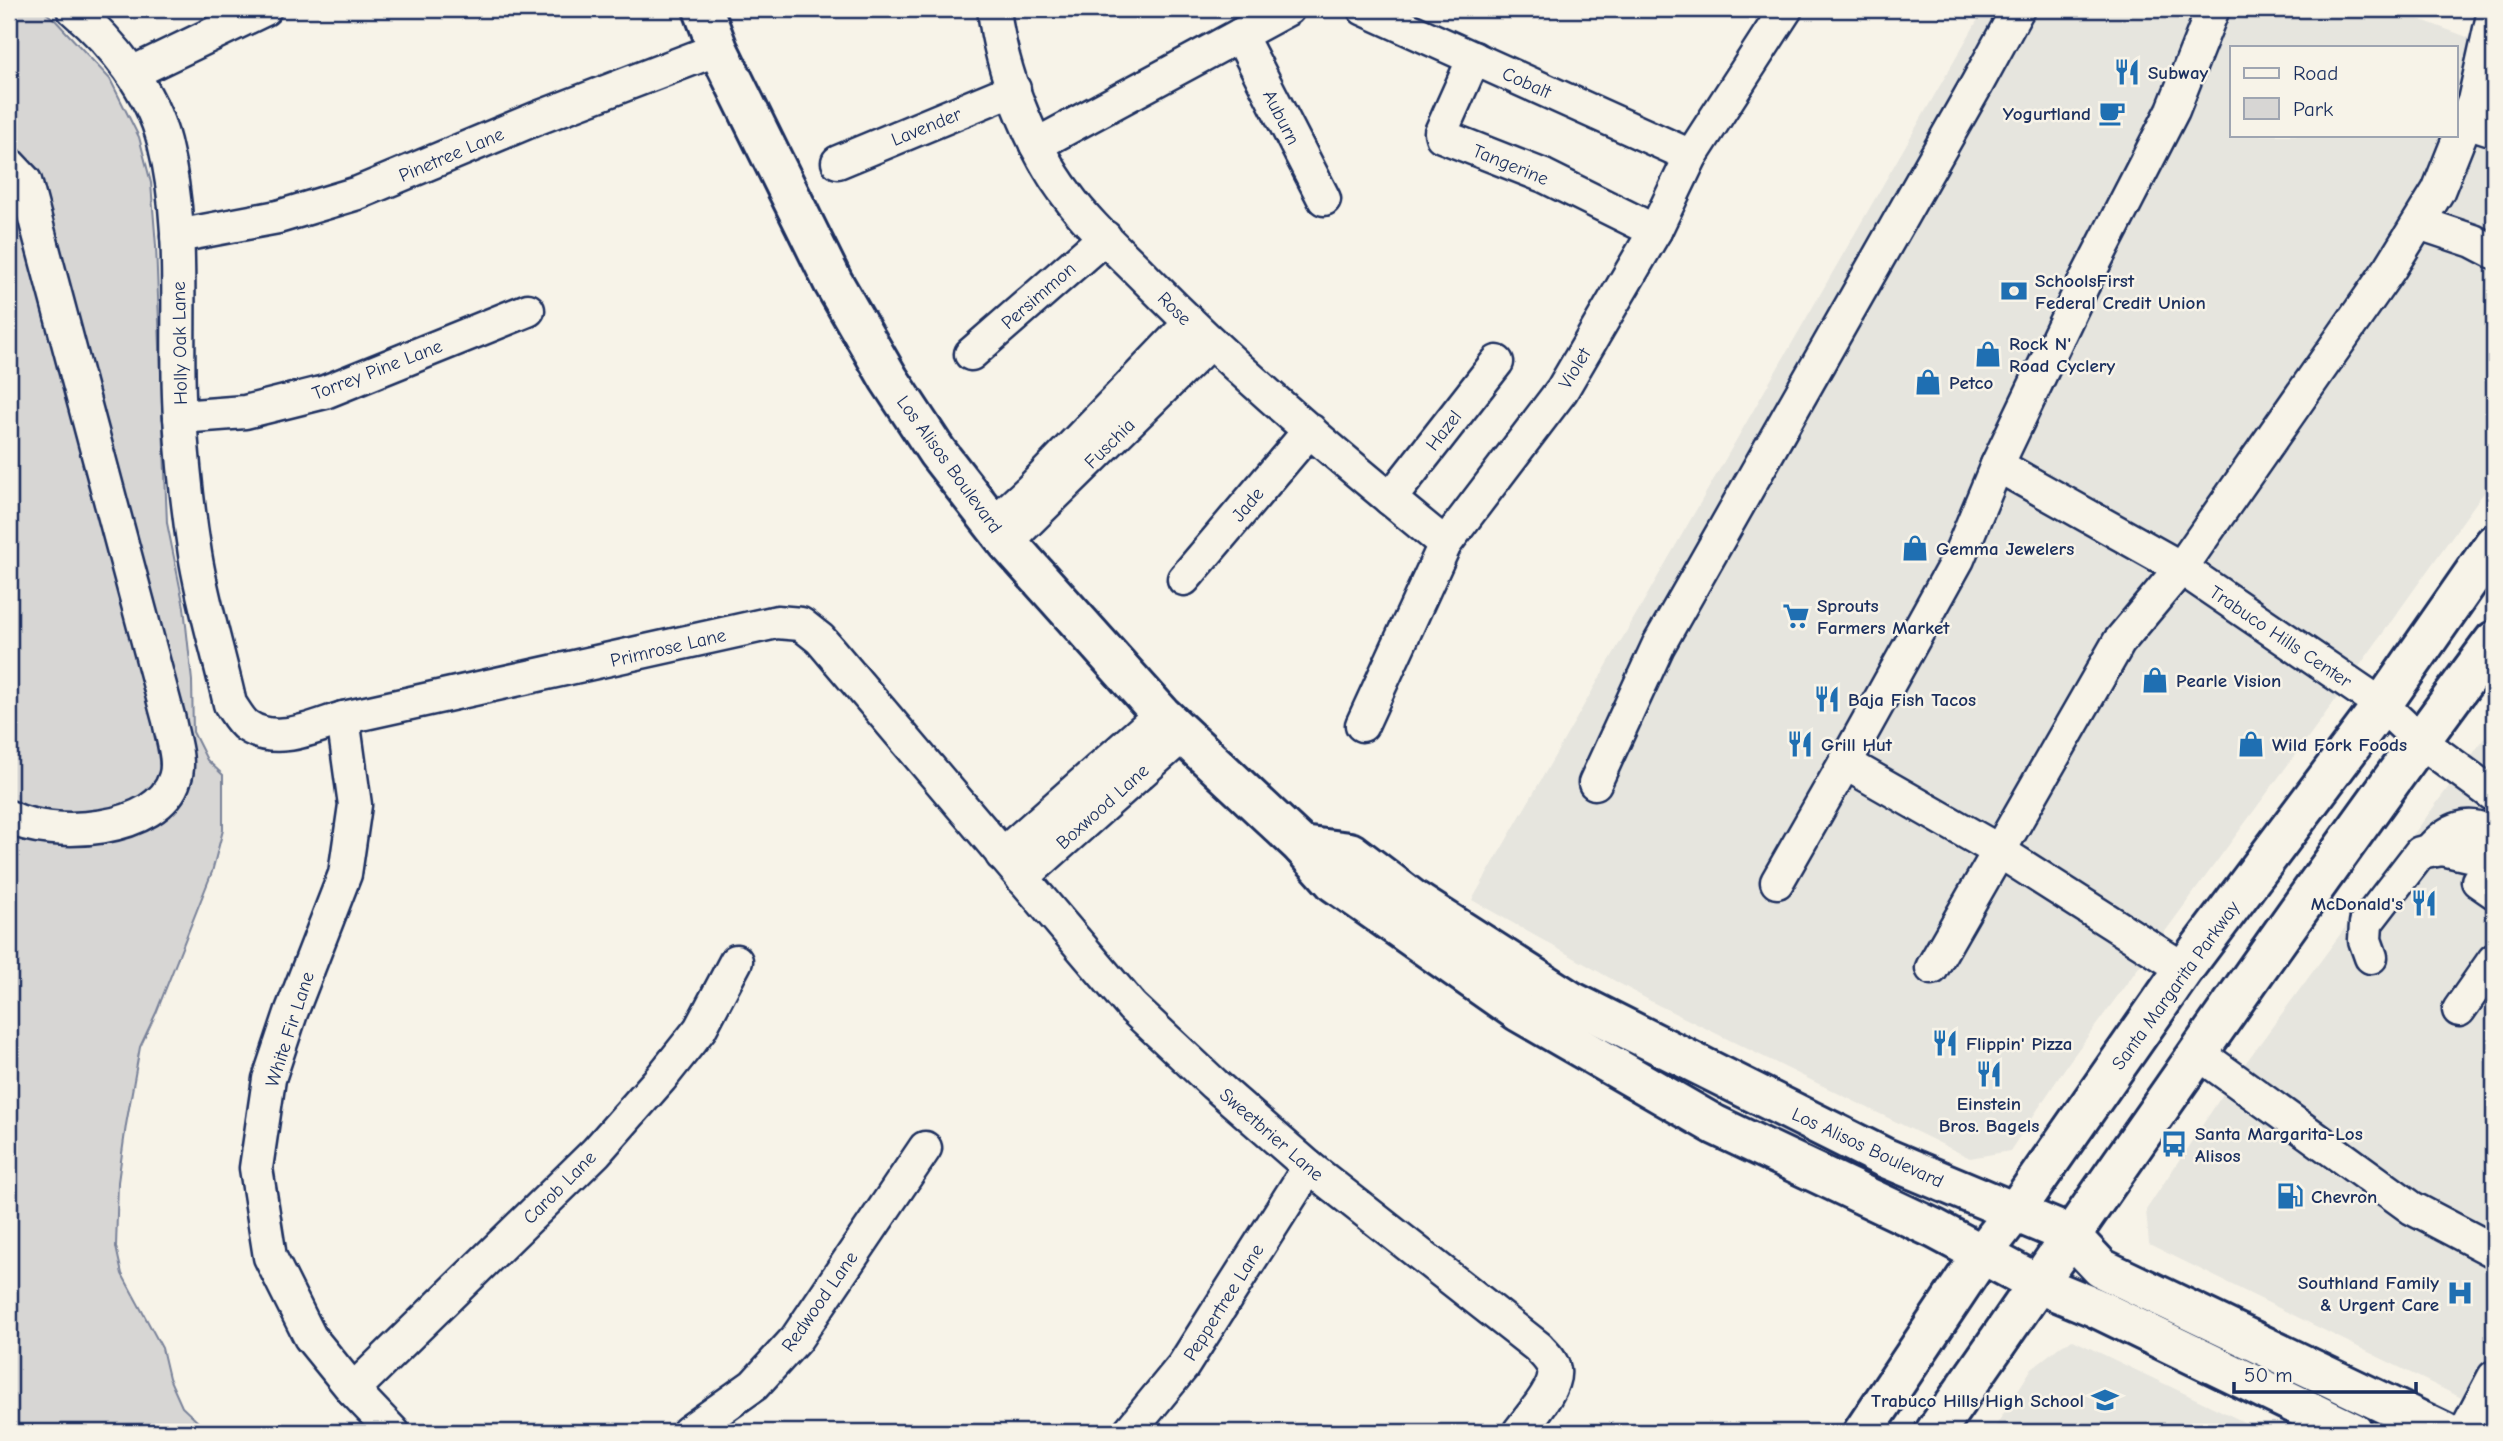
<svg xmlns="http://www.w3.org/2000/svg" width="2503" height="1441" viewBox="0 0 2503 1441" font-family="'Comic Neue',sans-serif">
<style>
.built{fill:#e6e5de;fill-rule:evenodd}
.green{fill:#d7d6d4;stroke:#798299;stroke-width:2}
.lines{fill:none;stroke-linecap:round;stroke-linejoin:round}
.minor-casing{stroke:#1b2f5e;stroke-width:37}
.major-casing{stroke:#1b2f5e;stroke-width:44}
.minor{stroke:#f7f3e8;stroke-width:32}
.major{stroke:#f7f3e8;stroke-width:38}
.labels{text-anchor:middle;stroke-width:5;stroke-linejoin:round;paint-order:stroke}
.poi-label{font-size:19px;font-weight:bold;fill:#1b2f5e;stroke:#f7f3e8;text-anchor:start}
.street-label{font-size:19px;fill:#1b2f5e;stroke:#f7f3e8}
</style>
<rect width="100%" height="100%" fill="#f7f3e8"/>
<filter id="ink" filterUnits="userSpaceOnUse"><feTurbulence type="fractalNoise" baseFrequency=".0143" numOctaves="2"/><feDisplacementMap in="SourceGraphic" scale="14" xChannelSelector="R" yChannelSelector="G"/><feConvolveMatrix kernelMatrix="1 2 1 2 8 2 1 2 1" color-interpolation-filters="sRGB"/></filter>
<g filter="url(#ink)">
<g class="built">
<path d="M1984,9H2392L2494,47V481L2478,500L2323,717L2069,1062L2010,1151L1970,1158L1654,1003L1472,900ZM2232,47H2456V135H2232Z"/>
<polygon points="2494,725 2494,1414 2149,1244 2146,1210 2225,1091"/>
<polygon points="2073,1340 2265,1432 1992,1432 2032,1368 2063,1344"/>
</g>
<polygon class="green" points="9,9 41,9 55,20 110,79 139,137 151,183 156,246 167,523 184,607 192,681 193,732 207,760 223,775 223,830 212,872 156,1013 140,1047 126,1125 118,1182 116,1247 122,1274 162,1348 169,1378 182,1407 200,1424 212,1432 9,1432"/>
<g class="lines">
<g class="minor-casing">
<g id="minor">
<path d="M73,9C113,43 151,90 164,142C187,232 174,326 180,417C183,462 188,510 195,554C203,604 219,654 230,704C235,711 240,721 247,726C276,746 314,727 343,718L777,622L801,624L820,639L1132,1007L1214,1084L1309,1167L1538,1347C1544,1354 1552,1360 1554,1370C1557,1388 1530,1417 1519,1432"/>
<path d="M994,9C1001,70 1030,146 1067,195C1089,226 1121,253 1147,280C1240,374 1342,460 1445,544"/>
<polyline points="1364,9 1691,156"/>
<polyline points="1240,35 1324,199"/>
<polyline points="1474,58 1441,132 1442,136 1544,176 1655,231"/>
<polyline points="132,73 265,9"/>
<polyline points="2466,121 2494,130"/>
<polyline points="1036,145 1288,9"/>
<polyline points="838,162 1014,89"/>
<path d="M9,164L25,181L169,720C172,738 181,761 175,778C159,833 52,839 9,817"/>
<polyline points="2419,223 2473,241 2494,252"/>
<polyline points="177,236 278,217 358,193 535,119 718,49"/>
<polyline points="971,354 1105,237"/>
<polyline points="180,417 245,412 325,392 528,310"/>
<polyline points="1997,465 2181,568 2382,705 2420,741 2494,795"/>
<polyline points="1390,499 1497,362"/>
<polyline points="993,524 1030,490 1190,323"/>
<polyline points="1007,542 1209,343"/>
<polyline points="1184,579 1310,430"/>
<polyline points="343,718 355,805 345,874 291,1013 269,1079 256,1168 270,1257 310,1337 353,1390 393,1432"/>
<polyline points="1362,725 1445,544 1562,390 1655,231 1691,156 1786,9"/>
<polyline points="1845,763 1999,851 2184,969"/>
<polyline points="1595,783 1658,646 1977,84 2018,9"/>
<path d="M2430,850C2447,830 2472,816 2494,838"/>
<polyline points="1002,855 1161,714"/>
<polyline points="1022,878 1183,735"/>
<polyline points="2478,881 2494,892"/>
<polyline points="1777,882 1845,763 1958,559 1997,465 2082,287 2173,110 2213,9"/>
<polyline points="2371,957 2365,940 2366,923 2420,853 2442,849 2494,861"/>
<polyline points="1932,968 2119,642 2181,568 2391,267 2438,191 2474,101 2494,11"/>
<polyline points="2459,1010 2494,960"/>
<polyline points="2198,1053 2412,1208 2494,1251"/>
<polyline points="353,1390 596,1152 661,1078 700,1029 736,961"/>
<polyline points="688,1432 754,1385 796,1339 925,1148"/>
<polyline points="1129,1432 1183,1366 1309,1167"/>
<polyline points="2465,1432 2494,1377"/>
</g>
</g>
<g class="major-casing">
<g id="major">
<polyline points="703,9 718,49 833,282 889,379 937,452 1007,542 1161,714 1302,846 1335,883 1519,1012 1715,1125 1935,1229 2038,1284 2094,1307 2353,1432"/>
<polyline points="1302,846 1350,852 1412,899 1571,1001 1883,1157 2070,1235 2101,1268 2444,1432"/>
<polyline points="1863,1432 1982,1254 2014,1213 2184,969 2382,705 2494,544"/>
<path d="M1935,1432C2119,1167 2301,900 2494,641"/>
</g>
</g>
<use href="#minor" class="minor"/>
<use href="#major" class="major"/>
</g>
</g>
<defs>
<g id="restaurant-bare" transform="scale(2.1)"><path d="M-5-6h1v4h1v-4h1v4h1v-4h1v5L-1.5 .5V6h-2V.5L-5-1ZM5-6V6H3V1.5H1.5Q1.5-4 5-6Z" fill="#1f6fb2" stroke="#f7f3e8" stroke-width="2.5" paint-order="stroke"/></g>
<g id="cafe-bare" transform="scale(2.1)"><path d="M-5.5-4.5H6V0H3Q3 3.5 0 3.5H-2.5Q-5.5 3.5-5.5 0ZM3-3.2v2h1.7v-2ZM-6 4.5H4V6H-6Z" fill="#1f6fb2" stroke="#f7f3e8" stroke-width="2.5" paint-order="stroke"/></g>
<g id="bank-bare" transform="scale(2.1)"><path d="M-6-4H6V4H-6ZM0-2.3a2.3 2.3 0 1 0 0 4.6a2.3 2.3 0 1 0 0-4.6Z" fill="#1f6fb2" stroke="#f7f3e8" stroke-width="2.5" paint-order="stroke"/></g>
<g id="shop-bare" transform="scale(2.1)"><path d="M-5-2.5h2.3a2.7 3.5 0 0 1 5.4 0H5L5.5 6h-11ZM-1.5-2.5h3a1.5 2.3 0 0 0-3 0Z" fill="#1f6fb2" stroke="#f7f3e8" stroke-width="2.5" paint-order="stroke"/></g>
<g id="supermarket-bare" transform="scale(2.1)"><path d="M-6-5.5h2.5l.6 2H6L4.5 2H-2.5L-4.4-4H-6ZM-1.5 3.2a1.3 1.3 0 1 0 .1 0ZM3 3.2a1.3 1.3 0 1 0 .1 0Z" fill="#1f6fb2" stroke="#f7f3e8" stroke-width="2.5" paint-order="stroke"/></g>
<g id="bus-bare" transform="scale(2.1)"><path d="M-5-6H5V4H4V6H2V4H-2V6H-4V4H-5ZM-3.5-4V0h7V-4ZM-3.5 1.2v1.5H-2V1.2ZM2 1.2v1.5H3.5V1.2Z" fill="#1f6fb2" stroke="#f7f3e8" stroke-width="2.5" paint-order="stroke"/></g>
<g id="fuel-bare" transform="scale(2.1)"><path d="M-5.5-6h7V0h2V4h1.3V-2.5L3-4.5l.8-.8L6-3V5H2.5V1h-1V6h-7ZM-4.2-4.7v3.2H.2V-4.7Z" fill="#1f6fb2" stroke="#f7f3e8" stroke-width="2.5" paint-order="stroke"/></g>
<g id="hospital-bare" transform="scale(2.1)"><path d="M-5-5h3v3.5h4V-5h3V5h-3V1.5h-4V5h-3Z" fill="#1f6fb2" stroke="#f7f3e8" stroke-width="2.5" paint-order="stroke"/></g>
<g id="school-bare" transform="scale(2.1)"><path d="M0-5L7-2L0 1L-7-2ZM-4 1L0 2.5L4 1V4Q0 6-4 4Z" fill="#1f6fb2" stroke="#f7f3e8" stroke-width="2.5" paint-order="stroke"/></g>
</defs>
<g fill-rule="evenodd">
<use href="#restaurant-bare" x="2127" y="72"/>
<use href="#cafe-bare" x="2112" y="113"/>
<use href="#bank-bare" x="2014" y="291"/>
<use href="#shop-bare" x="1988" y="354"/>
<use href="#shop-bare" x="1928" y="382"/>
<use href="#shop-bare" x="1915" y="548"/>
<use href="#supermarket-bare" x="1796" y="616"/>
<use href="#shop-bare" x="2155" y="680"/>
<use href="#restaurant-bare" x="1827" y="699"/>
<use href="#restaurant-bare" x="1800" y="744"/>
<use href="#shop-bare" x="2251" y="744"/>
<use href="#restaurant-bare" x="2424" y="903"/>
<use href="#restaurant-bare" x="1945" y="1043"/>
<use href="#restaurant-bare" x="1989" y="1074"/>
<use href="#bus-bare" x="2174" y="1144"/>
<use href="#fuel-bare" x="2290" y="1196"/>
<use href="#hospital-bare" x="2460" y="1293"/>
<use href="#school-bare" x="2105" y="1400"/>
</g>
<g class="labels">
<g class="poi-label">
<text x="2148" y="79">Subway</text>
<text x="2091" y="120" text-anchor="end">Yogurtland</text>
<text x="2035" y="287">SchoolsFirst<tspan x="2035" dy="22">Federal Credit Union</tspan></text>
<text x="2009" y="350">Rock N'<tspan x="2009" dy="22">Road Cyclery</tspan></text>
<text x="1949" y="389">Petco</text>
<text x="1936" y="555">Gemma Jewelers</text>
<text x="1817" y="612">Sprouts<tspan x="1817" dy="22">Farmers Market</tspan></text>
<text x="2176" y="687">Pearle Vision</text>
<text x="1848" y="706">Baja Fish Tacos</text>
<text x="1821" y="751">Grill Hut</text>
<text x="2272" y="751">Wild Fork Foods</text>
<text x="2403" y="910" text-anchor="end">McDonald's</text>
<text x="1966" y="1050">Flippin' Pizza</text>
<text x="1989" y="1110" text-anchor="middle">Einstein<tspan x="1989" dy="22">Bros. Bagels</tspan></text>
<text x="2195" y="1140">Santa Margarita-Los<tspan x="2195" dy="22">Alisos</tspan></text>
<text x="2311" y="1203">Chevron</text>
<text x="2439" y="1289" text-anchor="end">Southland Family<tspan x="2439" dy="22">&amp; Urgent Care</tspan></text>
<text x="2084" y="1407" text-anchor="end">Trabuco Hills High School</text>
</g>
<g class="street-label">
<text transform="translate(1527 82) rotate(24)" y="7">Cobalt</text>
<text transform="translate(1282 117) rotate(63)" y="7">Auburn</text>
<text transform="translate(926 126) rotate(-22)" y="7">Lavender</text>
<text transform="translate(451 154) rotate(-23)" y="7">Pinetree Lane</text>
<text transform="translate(1511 164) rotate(22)" y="7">Tangerine</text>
<text transform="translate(1038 295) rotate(-41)" y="7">Persimmon</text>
<text transform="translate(1175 308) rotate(45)" y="7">Rose</text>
<text transform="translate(179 343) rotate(-91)" y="7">Holly Oak Lane</text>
<text transform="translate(1574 368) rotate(-59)" y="7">Violet</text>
<text transform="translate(377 369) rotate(-21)" y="7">Torrey Pine Lane</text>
<text transform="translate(1443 430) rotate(-52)" y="7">Hazel</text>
<text transform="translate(1109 443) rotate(-45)" y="7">Fuschia</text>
<text transform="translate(950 464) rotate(54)" y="7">Los Alisos Boulevard</text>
<text transform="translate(1247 504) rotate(-50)" y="7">Jade</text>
<text transform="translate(2281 636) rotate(34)" y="7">Trabuco Hills Center</text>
<text transform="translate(668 647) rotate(-13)" y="7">Primrose Lane</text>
<text transform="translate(1102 806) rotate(-42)" y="7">Boxwood Lane</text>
<text transform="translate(2175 985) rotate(-54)" y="7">Santa Margarita Parkway</text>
<text transform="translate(289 1029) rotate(-72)" y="7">White Fir Lane</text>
<text transform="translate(1272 1134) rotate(41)" y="7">Sweetbrier Lane</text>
<text transform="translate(1868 1147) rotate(25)" y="7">Los Alisos Boulevard</text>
<text transform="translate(559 1187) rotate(-45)" y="7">Carob Lane</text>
<text transform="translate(819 1301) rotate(-55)" y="7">Redwood Lane</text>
<text transform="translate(1223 1302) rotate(-58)" y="7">Peppertree Lane</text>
</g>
</g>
<rect width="2503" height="1441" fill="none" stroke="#f7f3e8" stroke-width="35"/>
<rect x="18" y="18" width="2468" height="1406" fill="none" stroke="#1b2f5e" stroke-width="2.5" filter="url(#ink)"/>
<rect x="2230" y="46" width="228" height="91" fill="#f7f3e8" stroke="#9fa5b1" stroke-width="2"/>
<rect x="2244" y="68" width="35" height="10" fill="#f7f3e8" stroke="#9fa5b1" stroke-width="2"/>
<text x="2293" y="80" font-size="21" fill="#1b2f5e">Road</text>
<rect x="2244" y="98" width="35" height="21" fill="#d7d6d4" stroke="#9fa5b1" stroke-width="2"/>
<text x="2293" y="116" font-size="21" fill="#1b2f5e">Park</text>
<path d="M2234 1382v10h182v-10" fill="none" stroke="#1b2f5e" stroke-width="3.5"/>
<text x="2244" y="1382" font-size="21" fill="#1b2f5e" stroke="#f7f3e8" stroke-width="5" paint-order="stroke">50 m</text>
</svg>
